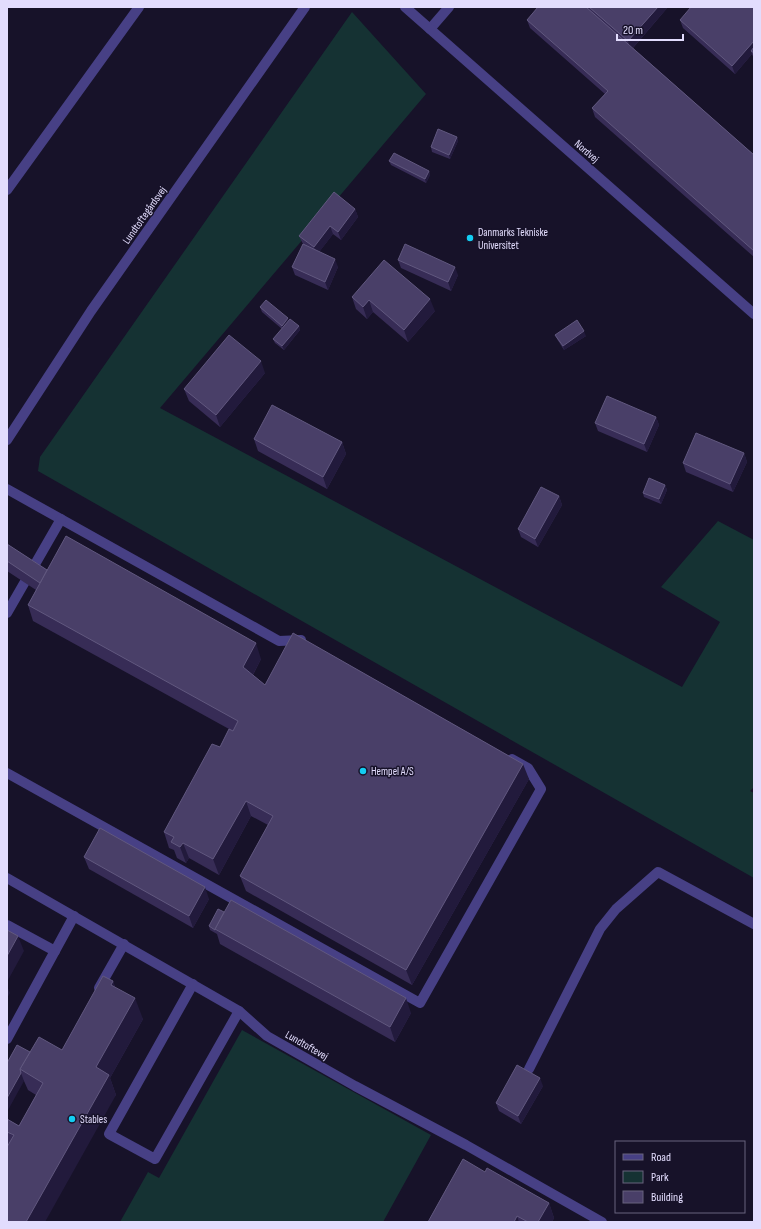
<svg xmlns="http://www.w3.org/2000/svg" width="761" height="1229" viewBox="0 0 761 1229" font-family="'Sofia Sans Condensed',sans-serif">
<style>
.green{fill:#153233}
.lines{fill:none;stroke-linecap:round;stroke-linejoin:round}
.service{stroke:#474085;stroke-width:10}
.minor{stroke:#474085;stroke-width:10}
.tertiary{stroke:#474085;stroke-width:10}
.wall{fill:#372c56}
.shaded-wall{fill:#221a3c}
.building{fill:#493f68;stroke:#61587f}
.poi-dot{fill:#13cdf2;stroke:#171229;stroke-width:1.5}
.labels{text-anchor:middle;stroke-width:3;stroke-linejoin:round;paint-order:stroke}
.street-label{font-size:11px;fill:#e2dcfd;stroke:#171229}
.poi-label{font-size:11px;fill:#e2dcfd;stroke:#171229;text-anchor:start}
</style>
<rect width="100%" height="100%" fill="#171229"/>
<g class="green">
<polygon points="352,12 426,94 160,408 682,687 720,622 661,587 718,521 754,540 754,787 750,791 754,793 754,878 38,471 40,457"/>
<polygon points="242,1030 431,1135 383,1222 120,1222 148,1172 159,1178"/>
</g>
<g class="lines">
<g class="service">
<polyline points="430,29 449,7"/>
<polyline points="7,190 139,7"/>
<polyline points="7,489 279,641 301,640"/>
<polyline points="7,613 61,519"/>
<polyline points="7,773 420,1003 541,789 528,768 512,759"/>
<polyline points="7,925 55,951"/>
<polyline points="193,984 109,1134 155,1159 239,1011"/>
<polyline points="99,988 124,944"/>
<polyline points="7,1039 74,916"/>
<polyline points="529,1069 600,929 616,909 658,872 754,924"/>
</g>
<g class="minor">
<polyline points="405,7 754,314"/>
<polyline points="7,878 239,1011 267,1036 355,1086 466,1145 602,1222"/>
</g>
<polyline class="tertiary" points="7,440 91,311 305,7"/>
</g>
<g class="wall">
<polygon points="538,7 668,7 633,48 754,155 754,257 595,117 592,108 605,94 530,28 527,20"/>
<polygon points="754,7 754,59 752,54 735,74 683,28 680,20"/>
<polygon points="457,137 458,141 450,159 432,152 431,147"/>
<polygon points="389,161 429,171 430,175 426,183 391,165"/>
<polygon points="355,209 358,217 341,240 333,234 319,252 338,267 328,290 295,275 292,267 303,244 299,236"/>
<polygon points="398,260 458,275 451,291 401,268"/>
<polygon points="352,297 435,311 408,342 373,312 367,319 356,309"/>
<polygon points="260,307 288,318 288,320 299,326 300,330 284,350 275,343 273,339 282,329 262,312"/>
<polygon points="555,335 586,336 564,350 557,339"/>
<polygon points="265,373 220,427 189,401 184,389"/>
<polygon points="656,417 659,425 647,452 598,431 595,423"/>
<polygon points="254,439 342,442 346,454 327,489 258,451"/>
<polygon points="744,453 747,462 733,492 686,472 683,463"/>
<polygon points="665,485 667,490 661,504 644,497 643,493"/>
<polygon points="559,496 562,505 538,547 521,537 518,529"/>
<polygon points="7,544 47,570 261,659 253,675 265,685 529,779 412,985 246,891 240,876 268,825 251,816 219,875 189,858 186,863 177,858 174,850 169,848 164,832 220,747 229,729 33,621 28,605 36,590 7,571"/>
<polygon points="84,857 209,899 193,928 89,869"/>
<polygon points="209,926 411,1013 395,1042 220,944 217,934 210,930"/>
<polygon points="113,981 115,987 143,1019 110,1078 116,1095 7,1222 7,1119 19,1126 36,1095 28,1090 24,1081 7,1063 30,1052 62,1050"/>
<polygon points="543,1086 521,1124 499,1111 496,1103"/>
<polygon points="485,1172 549,1203 554,1218 552,1222 428,1222"/>
</g>
<g class="shaded-wall">
<polygon points="658,7 668,7 631,50 628,41"/>
<polygon points="754,41 754,52 751,51 752,54 735,74 732,66"/>
<polygon points="457,137 458,141 450,159 449,155"/>
<polygon points="429,171 430,175 426,183 425,179"/>
<polygon points="355,209 358,217 341,240 338,232"/>
<polygon points="330,226 333,234 317,255 314,247"/>
<polygon points="335,259 338,267 328,290 325,282"/>
<polygon points="455,267 458,275 451,291 448,282"/>
<polygon points="430,299 435,311 408,342 404,330"/>
<polygon points="369,300 373,312 367,319 363,307"/>
<polygon points="288,318 289,323 283,330 282,326"/>
<polygon points="299,326 300,330 284,350 282,346"/>
<polygon points="584,331 586,336 564,350 563,346"/>
<polygon points="7,345 9,349 7,352"/>
<polygon points="261,361 265,373 220,427 216,415"/>
<polygon points="656,417 659,425 647,452 644,444"/>
<polygon points="342,442 346,454 327,489 323,477"/>
<polygon points="744,453 747,462 733,492 730,484"/>
<polygon points="665,485 667,490 661,504 659,499"/>
<polygon points="559,496 562,505 538,547 535,539"/>
<polygon points="256,643 261,659 249,682 243,667"/>
<polygon points="523,764 529,779 412,985 406,970"/>
<polygon points="246,801 251,816 219,875 213,859"/>
<polygon points="183,843 189,858 186,863 180,847"/>
<polygon points="205,887 209,899 193,928 189,916"/>
<polygon points="18,936 24,951 7,982 7,956"/>
<polygon points="113,981 120,1002 111,985"/>
<polygon points="7,986 10,993 7,998"/>
<polygon points="135,998 143,1019 110,1078 116,1095 45,1222 26,1222 96,1067"/>
<polygon points="406,998 411,1013 395,1042 390,1027"/>
<polygon points="21,1073 24,1081 7,1112 7,1098"/>
<polygon points="540,1078 543,1086 521,1124 518,1116"/>
<polygon points="549,1203 554,1218 552,1222 538,1222"/>
<polygon points="517,1216 519,1222 514,1222"/>
</g>
<g class="building">
<polygon points="538,7 586,7 754,155 754,251 592,108 608,91 527,20"/>
<polygon points="589,7 658,7 628,41"/>
<polygon points="691,7 754,7 754,41 732,66 680,20"/>
<polygon points="754,47 754,53 751,51"/>
<polygon points="438,129 457,137 449,155 431,147"/>
<polygon points="394,153 429,171 425,179 389,161"/>
<polygon points="334,192 355,209 338,232 330,226 314,247 299,236"/>
<polygon points="303,244 335,259 325,282 292,267"/>
<polygon points="405,244 455,267 448,282 398,260"/>
<polygon points="384,260 430,299 404,330 369,300 363,307 352,297"/>
<polygon points="266,300 288,318 282,326 260,307"/>
<polygon points="290,319 299,326 282,346 273,339"/>
<polygon points="577,320 584,331 563,346 555,335"/>
<polygon points="229,335 261,361 216,415 184,389"/>
<polygon points="607,396 656,417 644,444 595,423"/>
<polygon points="272,405 342,442 323,477 254,439"/>
<polygon points="696,433 744,453 730,484 683,463"/>
<polygon points="649,478 665,485 659,499 643,493"/>
<polygon points="541,487 559,496 535,539 518,529"/>
<polygon points="66,536 256,643 243,667 265,685 293,633 523,764 406,970 240,876 273,816 246,801 213,859 183,843 180,847 171,842 174,837 164,832 212,744 220,747 229,729 233,731 238,721 28,605"/>
<polygon points="7,544 47,570 40,583 7,561"/>
<polygon points="100,828 205,887 189,916 84,857"/>
<polygon points="231,900 406,998 390,1027 215,929"/>
<polygon points="218,909 224,912 215,929 215,930 209,926"/>
<polygon points="7,930 18,936 7,956"/>
<polygon points="103,976 113,981 111,985 135,998 96,1067 109,1075 26,1222 7,1222 7,1147 14,1135 7,1132 7,1119 19,1126 43,1083 20,1069 39,1037 62,1050"/>
<polygon points="17,1045 30,1052 20,1069 21,1073 7,1098 7,1063"/>
<polygon points="517,1065 540,1078 518,1116 496,1103"/>
<polygon points="463,1159 485,1172 487,1168 549,1203 538,1222 528,1222 517,1216 514,1222 428,1222"/>
</g>
<g class="poi-dot">
<circle cx="470" cy="238" r="4"/>
<circle cx="363" cy="771" r="4"/>
<circle cx="72" cy="1119" r="4"/>
</g>
<g class="labels">
<g class="street-label">
<text transform="translate(587 151) rotate(41)" y="4">Nordvej</text>
<text transform="translate(144 215) rotate(-55)" y="4">Lundtoftegårdsvej</text>
<text transform="translate(307 1045) rotate(30)" y="4">Lundtoftevej</text>
</g>
<g class="poi-label">
<text x="478" y="236">Danmarks Tekniske<tspan x="478" dy="13">Universitet</tspan></text>
<text x="371" y="775">Hempel A/S</text>
<text x="80" y="1123">Stables</text>
</g>
</g>
<rect width="761" height="1229" fill="none" stroke="#e2dcfd" stroke-width="16"/>
<rect x="615" y="1141" width="130" height="72" fill="#171229" stroke="#68637e"/>
<rect x="623" y="1154" width="20" height="6" fill="#474085" stroke="#68637e"/>
<text x="651" y="1161" font-size="12" fill="#e2dcfd">Road</text>
<rect x="623" y="1171" width="20" height="12" fill="#153233" stroke="#68637e"/>
<text x="651" y="1181" font-size="12" fill="#e2dcfd">Park</text>
<rect x="623" y="1191" width="20" height="12" fill="#493f68" stroke="#68637e"/>
<text x="651" y="1201" font-size="12" fill="#e2dcfd">Building</text>
<path d="M617 34v6h66v-6" fill="none" stroke="#e2dcfd" stroke-width="2"/>
<text x="623" y="34" font-size="12" fill="#e2dcfd" stroke="#171229" stroke-width="3" paint-order="stroke">20 m</text>
</svg>
